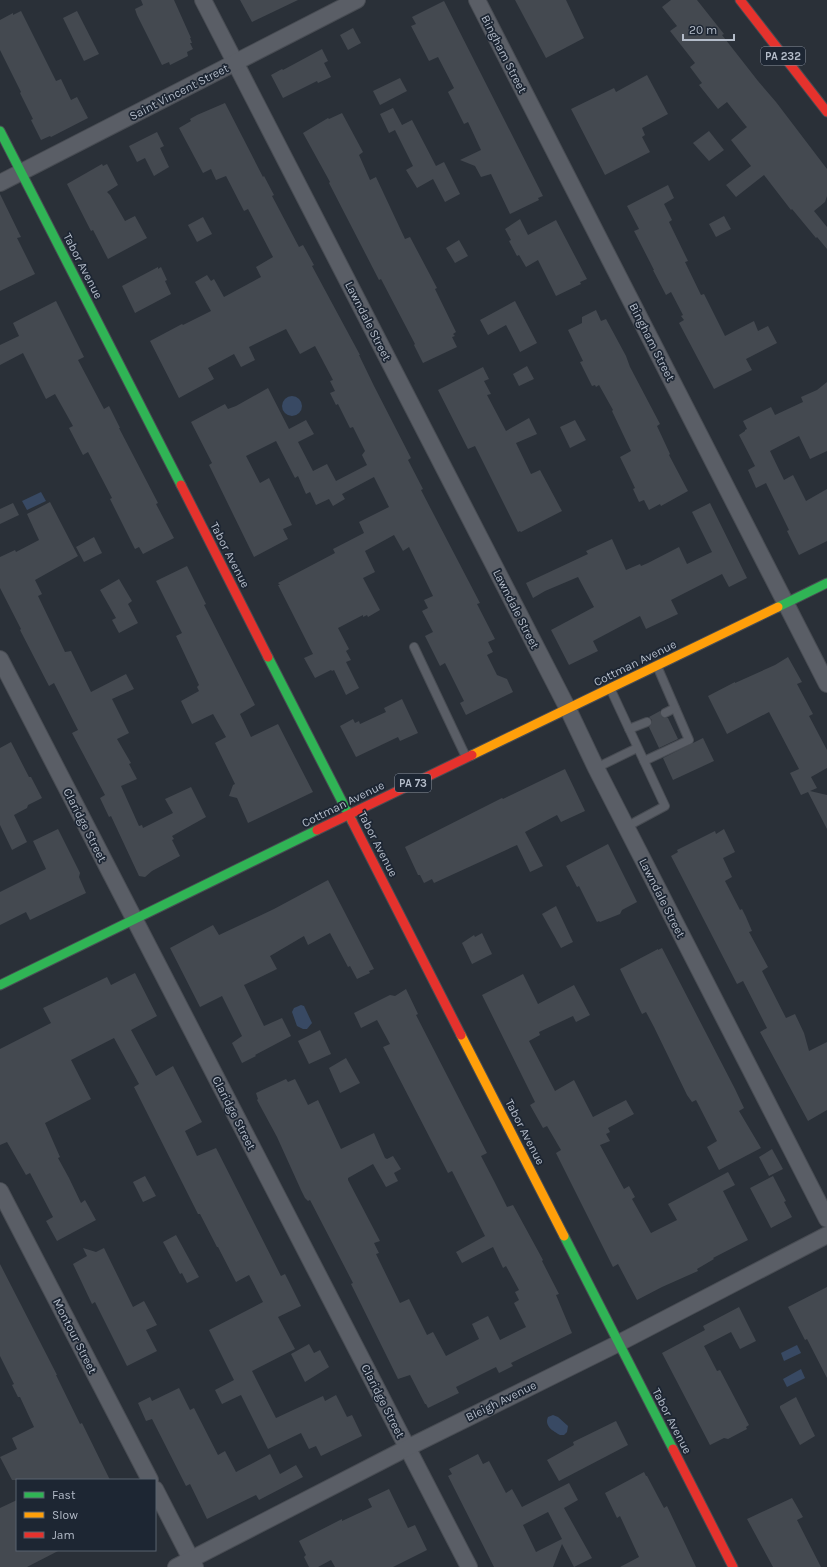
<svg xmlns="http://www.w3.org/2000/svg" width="827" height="1567" viewBox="0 0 827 1567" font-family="Karla,sans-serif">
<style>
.water{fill:#384963}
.building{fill:#444950;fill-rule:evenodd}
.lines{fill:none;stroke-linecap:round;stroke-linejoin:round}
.lane-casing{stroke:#484c53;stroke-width:10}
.street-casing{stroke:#484c53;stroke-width:18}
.fast-casing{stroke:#484c53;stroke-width:11}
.slow-casing{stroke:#484c53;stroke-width:11}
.jam-casing{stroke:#484c53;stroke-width:11}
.lane{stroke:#5a5e66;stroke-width:8}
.street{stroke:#5a5e66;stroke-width:16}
.fast{stroke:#30b455;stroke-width:9}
.slow{stroke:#ff9f0a;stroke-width:9}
.jam{stroke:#e5322d;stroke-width:9}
.labels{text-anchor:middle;stroke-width:3.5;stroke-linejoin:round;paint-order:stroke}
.shield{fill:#1d2633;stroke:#878f9c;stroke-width:1}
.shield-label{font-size:11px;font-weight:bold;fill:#b4bcc9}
.street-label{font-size:12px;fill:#b4bcc9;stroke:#1d2633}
</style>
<rect width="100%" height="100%" fill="#2a3038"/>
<g class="water">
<circle cx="292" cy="406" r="10"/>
<polygon points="41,492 46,501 27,510 22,501"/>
<polygon points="301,1005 304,1006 312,1023 307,1029 303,1029 297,1026 292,1012 294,1008"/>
<polygon points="797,1345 801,1353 784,1361 781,1353"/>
<polygon points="801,1369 805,1378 787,1387 783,1379"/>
<path d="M553,1415L558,1417L568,1426L567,1432L564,1435H560C553,1431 544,1426 548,1417Z"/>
</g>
<g class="building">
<polygon points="141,0 174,0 191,38 190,38 192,43 190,43 193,49 187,52 188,56 170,65 169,62 162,65 137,15 135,9 143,5"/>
<polygon points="240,0 298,0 252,22"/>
<polygon points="515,0 566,0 584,38 546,58"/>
<polygon points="671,0 697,0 724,34 722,35 758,81 776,102 827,169 827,196 825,202 814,211 827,227 827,249 817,237 816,238 792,209 791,210 764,175 736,197 726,185 751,166 731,140 747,127 746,126 727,102 718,109 699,85 702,83 690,67 695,63 670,31 677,26 662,7"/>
<polygon points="444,1 543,196 538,198 539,200 510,214 491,174 481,177 475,166 460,160 481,150 468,122 464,124 448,92 454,88 438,57 429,61 411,26 416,24 412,17"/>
<polygon points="21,11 56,81 61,79 71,100 77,97 88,118 51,137 50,136 41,140 31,120 33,119 20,93 21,92 0,50 0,20 13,13 13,15"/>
<polygon points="77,11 99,54 84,61 63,18"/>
<polygon points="353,28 361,43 348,50 340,35"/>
<polygon points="322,49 328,61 324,63 331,77 318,83 317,81 283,98 271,75 282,69 283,70"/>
<polygon points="647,75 668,114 642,128 645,135 642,137 650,152 605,175 571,109 614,88 616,92"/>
<polygon points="400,78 407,91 380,105 373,91"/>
<polygon points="225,103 263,177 264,176 274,195 272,196 299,247 303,245 314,265 312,266 360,355 359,355 374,386 411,458 408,460 423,489 421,490 480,603 477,604 495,639 488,642 493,652 487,655 497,675 507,679 513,692 466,715 460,703 464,701 445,663 440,666 425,636 433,632 422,611 428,608 424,600 433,596 409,547 403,551 394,535 365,551 375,572 363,578 380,610 368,617 367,615 363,617 363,615 338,628 349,649 346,651 351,660 346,662 359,688 346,695 334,670 332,671 331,670 315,678 304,658 313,654 278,585 280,585 278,583 335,553 333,549 364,533 359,522 389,507 374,477 342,494 345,499 333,506 329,499 316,505 310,492 306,494 298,476 295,478 276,441 246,456 260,483 269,478 292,525 283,529 288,539 254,557 209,465 212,463 191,422 225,404 228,409 236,406 268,388 289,429 306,420 314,434 298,442 313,471 327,464 336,481 367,465 362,455 365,451 353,427 350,428 338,404 336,405 330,393 335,391 330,381 333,380 315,346 300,354 286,329 249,347 255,360 241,367 234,354 208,368 214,379 179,398 150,341 182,324 183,325 211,311 195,282 207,275 211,281 214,279 224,297 261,277 256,267 273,257 248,209 244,211 226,176 216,180 211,169 203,173 179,128 191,121 190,119 197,115"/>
<polygon points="393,108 402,125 412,120 436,166 444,162 460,194 445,202 433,179 417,188 406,170 413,166 395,130 389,133 380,114"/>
<polygon points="342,113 363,152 359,155 370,180 376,177 405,239 410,237 437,288 435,289 456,332 453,334 455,336 452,337 457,347 423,363 414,345 415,344 381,279 379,280 329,183 330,182 303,133 328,118 329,119"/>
<polygon points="709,131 724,150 709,161 693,143"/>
<polygon points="157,132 164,146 160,148 169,167 154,176 145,158 137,162 129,146"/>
<polygon points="102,164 103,166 107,164 118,185 107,192 110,195 125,221 135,216 147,238 108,259 93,230 91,231 67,184"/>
<polygon points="668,185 674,198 664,204 672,220 669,222 688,261 685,262 701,295 704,294 725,336 754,321 758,331 768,326 777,343 746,359 752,370 714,389 679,323 684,320 681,316 683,315 671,292 666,295 653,270 654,270 634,231 639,229 627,206"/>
<polygon points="0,194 20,235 21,237 17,238 35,274 0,291"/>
<polygon points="724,216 731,229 716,237 709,224"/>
<polygon points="203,217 212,234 197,242 188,225"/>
<polygon points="520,219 528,235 556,220 587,279 580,282 581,284 556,296 538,260 526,267 519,255 517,256 509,241 511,240 505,229"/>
<polygon points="459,240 468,256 455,263 446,248"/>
<polygon points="158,267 158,269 161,267 167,280 165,281 171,294 135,313 122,286"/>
<polygon points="56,301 84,357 78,360 104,409 109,406 120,428 119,428 158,503 156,504 174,538 143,554 139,547 135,549 110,499 112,498 88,452 83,455 69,428 73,426 55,394 46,399 23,353 0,365 0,345 19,336 13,323"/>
<polygon points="515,301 537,343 520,352 506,325 488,335 480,320"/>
<polygon points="596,310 601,321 606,319 626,356 630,367 660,424 657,426 670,454 669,455 688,491 661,506 660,504 649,510 644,500 639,502 633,489 635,488 620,457 631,451 612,411 613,410 599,385 596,387 595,385 592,386 580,362 583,361 568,330 582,323 582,317"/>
<polygon points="527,366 534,379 519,386 513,374"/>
<polygon points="483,367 489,379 484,381 491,394 487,395 506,431 529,418 537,434 516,443 531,474 540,470 562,511 521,532 520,531 518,532 475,446 468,449 438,390"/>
<polygon points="827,382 827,451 810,459 799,436 770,451 784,480 793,475 806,501 827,489 827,541 799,555 787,531 789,530 766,483 756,488 748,470 755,466 739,435 745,431 745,430 747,429 743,421 771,407 775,415 803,402 801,397 817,390"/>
<polygon points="575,420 586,440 570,448 560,427"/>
<polygon points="50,502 78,556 35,580 42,594 38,596 65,652 71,651 91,692 126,674 134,689 112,699 129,733 117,739 131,763 129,764 137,779 121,786 139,826 142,825 143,828 173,813 165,799 191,787 206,817 172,836 174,839 172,840 180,856 152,871 145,877 139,876 111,816 109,817 100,798 105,795 72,733 78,730 54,683 49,686 20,630 21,629 0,588 0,557 15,550 16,552 39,540 27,514"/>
<polygon points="13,503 19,515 0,524 0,509"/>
<polygon points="710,503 747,578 729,587 722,574 671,600 678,614 646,629 640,616 593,641 598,651 569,665 551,630 594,607 578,577 545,591 533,598 526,583 588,554 586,551 612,539 626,570 640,564 641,566 648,563 679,547 687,564 712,552 692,512"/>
<polygon points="94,537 102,553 84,562 76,547"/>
<polygon points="187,566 206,604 204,605 255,705 240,714 251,737 278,724 313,792 248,823 237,798 229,796 233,785 235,784 215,743 226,737 213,714 192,724 181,701 199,691 197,687 199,685 176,636 182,633 156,581"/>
<polygon points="119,579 132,601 128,604 138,623 119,633 112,620 116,618 100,590"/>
<polygon points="788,657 802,682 797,684 813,714 809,716 827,750 827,768 811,777 817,788 810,791 827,795 827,829 808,792 801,795 790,773 799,769 769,712 727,734 708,696 735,682 735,683 775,665"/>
<polygon points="402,699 418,733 400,741 398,737 356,757 340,726 353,719 355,723 359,721 360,724 386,712 384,708"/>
<polygon points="660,711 662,717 668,718 678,739 659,748 649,727 652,722 652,720 649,717"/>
<polygon points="703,738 714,761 673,780 663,758"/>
<polygon points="11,742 29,777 31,777 42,798 28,805 27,808 14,815 27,842 12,850 0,825 0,748"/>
<polygon points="565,769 585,811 561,822 557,815 525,832 543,866 530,872 517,845 434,883 432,879 424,883 420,875 418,875 405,847 502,798 503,799"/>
<polygon points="58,829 80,873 79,877 86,893 30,920 26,912 0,925 0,892 46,869 33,841"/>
<polygon points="724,829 735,852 723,858 732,877 725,881 739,908 740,910 742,909 746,917 752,931 749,932 768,967 762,971 786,1018 795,1014 804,1033 809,1051 827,1042 827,1110 808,1121 760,1032 767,1028 743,981 737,984 671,856 678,852 677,850 715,831 716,834"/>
<polygon points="608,844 637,902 622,910 620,914 600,922 599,921 597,922 579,886 577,887 566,866"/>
<polygon points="328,880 374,969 369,971 370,973 357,979 350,966 348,967 330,933 308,945 304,936 270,956 277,969 244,985 264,1026 282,1018 291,1036 255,1055 256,1056 242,1063 232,1043 242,1036 222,996 200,1007 170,948 213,925 219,935 274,909"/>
<polygon points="556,906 573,942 561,948 542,914"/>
<polygon points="482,933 492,954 472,964 462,943 474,935 475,937"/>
<polygon points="662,948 735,1089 744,1108 739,1111 761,1148 719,1170 707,1147 717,1141 696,1100 692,1102 687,1095 654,1027 646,1012 642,1014 620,969 658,949 658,950"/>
<polygon points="135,973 157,1016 131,1030 156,1076 173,1066 202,1122 185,1131 197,1156 216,1148 281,1276 285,1274 301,1306 278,1317 295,1349 252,1371 276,1418 323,1396 325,1401 336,1395 347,1417 352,1415 362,1436 321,1456 316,1446 309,1449 301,1433 268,1449 241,1395 222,1404 215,1390 234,1380 209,1330 263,1302 249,1275 236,1282 218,1247 217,1247 200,1214 198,1214 134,1087 139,1084 114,1038 71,1060 91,1099 45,1123 60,1157 58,1158 69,1178 81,1203 85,1200 96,1220 57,1241 46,1221 53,1217 30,1173 26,1175 7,1142 0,1145 0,1049 51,1023 43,1008 107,977 111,985"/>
<polygon points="523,974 538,1004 574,985 590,1015 576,1022 573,1016 539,1032 540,1035 529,1041 555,1091 574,1080 593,1117 626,1100 634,1114 608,1128 610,1132 606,1134 610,1141 600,1145 624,1189 629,1186 635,1197 632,1199 651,1233 677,1220 668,1204 728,1172 735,1185 723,1191 748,1240 713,1258 714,1259 697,1269 698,1271 662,1287 637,1300 618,1264 613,1267 556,1153 561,1150 547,1126 543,1128 530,1105 535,1102 482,995"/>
<polygon points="406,989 418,1014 416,1015 487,1153 481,1156 494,1181 507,1207 513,1205 543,1260 542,1261 559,1294 556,1295 572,1333 511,1363 513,1366 499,1373 496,1367 456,1387 459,1393 428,1408 426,1404 425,1404 410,1375 398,1379 351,1284 353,1283 310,1200 308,1201 305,1198 301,1190 277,1137 257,1100 258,1099 256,1093 286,1079 288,1082 295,1079 308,1105 318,1100 341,1149 374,1133 385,1158 387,1159 393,1156 401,1169 394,1173 398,1181 386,1187 373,1164 348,1178 348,1180 380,1241 374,1243 379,1253 376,1254 400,1303 409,1299 427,1335 433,1332 446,1356 479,1339 472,1324 488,1316 500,1340 526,1327 514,1303 519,1300 515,1292 519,1290 506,1266 503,1268 493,1247 462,1263 456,1252 485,1236 452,1171 448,1173 383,1047 390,1044 377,1020 361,1028 354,1013 390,995 395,996"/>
<polygon points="320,1030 331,1054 309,1064 298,1041"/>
<polygon points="346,1058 360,1083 340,1093 329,1068"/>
<polygon points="772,1149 783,1169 769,1176 759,1157"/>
<polygon points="145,1176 156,1196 143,1202 133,1182"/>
<polygon points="773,1176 786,1201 784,1202 792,1217 771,1228 750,1188"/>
<polygon points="176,1235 199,1277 187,1283 182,1273 180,1274 163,1242"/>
<polygon points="83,1248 96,1252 104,1248 133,1307 144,1301 157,1325 146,1330 157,1351 127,1366 95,1302 92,1304 73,1264 87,1256"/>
<polygon points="0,1264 57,1375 56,1375 80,1424 82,1423 110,1480 12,1480 0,1457 17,1449 12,1438 34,1427 20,1397 18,1397 12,1385 14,1384 0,1356"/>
<polygon points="827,1287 827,1378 807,1339 805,1340 788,1307"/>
<polygon points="739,1307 756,1341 740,1349 731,1332 704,1346 717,1371 720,1370 749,1425 746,1427 747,1429 728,1439 724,1438 710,1445 662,1353 705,1330 703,1326"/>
<polygon points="309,1344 314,1353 320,1350 329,1367 305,1382 291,1354"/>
<polygon points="179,1388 190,1410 194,1408 218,1455 225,1451 236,1472 270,1454 280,1474 296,1465 303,1477 259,1500 256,1495 207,1519 190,1484 186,1486 152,1419 146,1421 138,1403 150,1397 152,1401"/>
<polygon points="796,1397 815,1436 800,1445 780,1408 780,1406"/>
<polygon points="616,1421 628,1445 559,1481 547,1460 574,1445 573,1442"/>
<path d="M478,1454L483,1464L489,1461L506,1493L512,1489L522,1507L569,1483L578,1500L564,1508L592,1558L574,1567L562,1544L553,1567H494L448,1476L452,1474L449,1469ZM548,1512L562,1539L536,1552L523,1525Z"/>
<polygon points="644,1472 646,1476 647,1476 664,1508 667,1506 696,1567 620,1567 639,1557 620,1516 617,1518 605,1493"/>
<polygon points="389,1489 408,1528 415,1525 427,1550 393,1567 335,1567 331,1560 318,1567 309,1567 304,1557 306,1555 299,1541 342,1519 342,1521 372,1507 368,1499"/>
<polygon points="792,1498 803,1517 797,1520 821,1567 773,1567 747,1519"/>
<polygon points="17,1500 17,1550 60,1550 27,1567 0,1567 0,1508"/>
</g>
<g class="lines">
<g class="lane-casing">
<g id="lane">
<polyline points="414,647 466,757"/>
<polyline points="610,688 644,761 689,740 657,666"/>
<polyline points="665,713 675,708"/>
<polyline points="629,729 647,722"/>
<polyline points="596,768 637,748"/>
<polyline points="626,827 665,806 644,761"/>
</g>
</g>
<g class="street-casing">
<g id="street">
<polyline points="203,0 568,709 596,768 827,1219"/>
<polyline points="477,0 827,684"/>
<polyline points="0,183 357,0"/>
<polyline points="0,659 469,1567"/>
<polyline points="0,1191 150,1480"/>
<polyline points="155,1489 195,1567"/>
<polyline points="176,1567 407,1448 619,1343 827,1235"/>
</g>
</g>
<g class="fast-casing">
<g id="fast">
<polyline points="0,131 181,485"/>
<polyline points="778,607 827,583"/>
<polyline points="268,657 352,821"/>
<polyline points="0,985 317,830"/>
<polyline points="564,1236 673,1449"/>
</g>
</g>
<g class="slow-casing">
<g id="slow">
<polyline points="472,755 778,607"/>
<polyline points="461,1035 564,1236"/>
</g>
</g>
<g class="jam-casing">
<g id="jam">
<polyline points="740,0 827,112"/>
<polyline points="181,485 268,657"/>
<polyline points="352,821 461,1035"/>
<polyline points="317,830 472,755"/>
<polyline points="673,1449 733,1567"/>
</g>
</g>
<use href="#lane" class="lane"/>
<use href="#street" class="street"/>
<use href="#fast" class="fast"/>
<use href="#slow" class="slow"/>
<use href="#jam" class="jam"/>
</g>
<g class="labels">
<g class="shield">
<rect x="761" y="47" width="44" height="18" rx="3"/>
<rect x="395" y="774" width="36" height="18" rx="3"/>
</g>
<g class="shield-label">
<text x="783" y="60">PA 232</text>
<text x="413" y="787">PA 73</text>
</g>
<g class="street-label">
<text transform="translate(504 54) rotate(63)" y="4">Bingham Street</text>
<text transform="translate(179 92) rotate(-27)" y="4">Saint Vincent Street</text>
<text transform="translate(83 266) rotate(63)" y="4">Tabor Avenue</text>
<text transform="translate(368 321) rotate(63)" y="4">Lawndale Street</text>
<text transform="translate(652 342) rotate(63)" y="4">Bingham Street</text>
<text transform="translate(230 555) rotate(63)" y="4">Tabor Avenue</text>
<text transform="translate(516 609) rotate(63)" y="4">Lawndale Street</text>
<text transform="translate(635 663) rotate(-26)" y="4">Cottman Avenue</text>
<text transform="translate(343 804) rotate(-26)" y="4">Cottman Avenue</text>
<text transform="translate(85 825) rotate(63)" y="4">Claridge Street</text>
<text transform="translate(378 844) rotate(63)" y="4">Tabor Avenue</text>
<text transform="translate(662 898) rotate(63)" y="4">Lawndale Street</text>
<text transform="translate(234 1113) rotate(63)" y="4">Claridge Street</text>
<text transform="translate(525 1132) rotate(63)" y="4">Tabor Avenue</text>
<text transform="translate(75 1336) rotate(63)" y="4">Montour Street</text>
<text transform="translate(383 1401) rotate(63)" y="4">Claridge Street</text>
<text transform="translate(501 1401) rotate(-26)" y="4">Bleigh Avenue</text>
<text transform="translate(672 1421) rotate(63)" y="4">Tabor Avenue</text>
</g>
</g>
<rect x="16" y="1479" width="140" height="72" fill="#1d2633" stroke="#59626f"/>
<rect x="24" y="1492" width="20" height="6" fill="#30b455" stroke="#59626f"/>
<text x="52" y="1499" font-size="12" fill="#b4bcc9">Fast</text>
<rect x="24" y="1512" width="20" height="6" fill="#ff9f0a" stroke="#59626f"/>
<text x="52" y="1519" font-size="12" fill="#b4bcc9">Slow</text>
<rect x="24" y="1532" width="20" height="6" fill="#e5322d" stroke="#59626f"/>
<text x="52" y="1539" font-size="12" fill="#b4bcc9">Jam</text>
<path d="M683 34v6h51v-6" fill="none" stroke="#b4bcc9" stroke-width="2"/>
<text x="689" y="34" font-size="12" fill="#b4bcc9" stroke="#1d2633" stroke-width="3" paint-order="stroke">20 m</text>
</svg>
